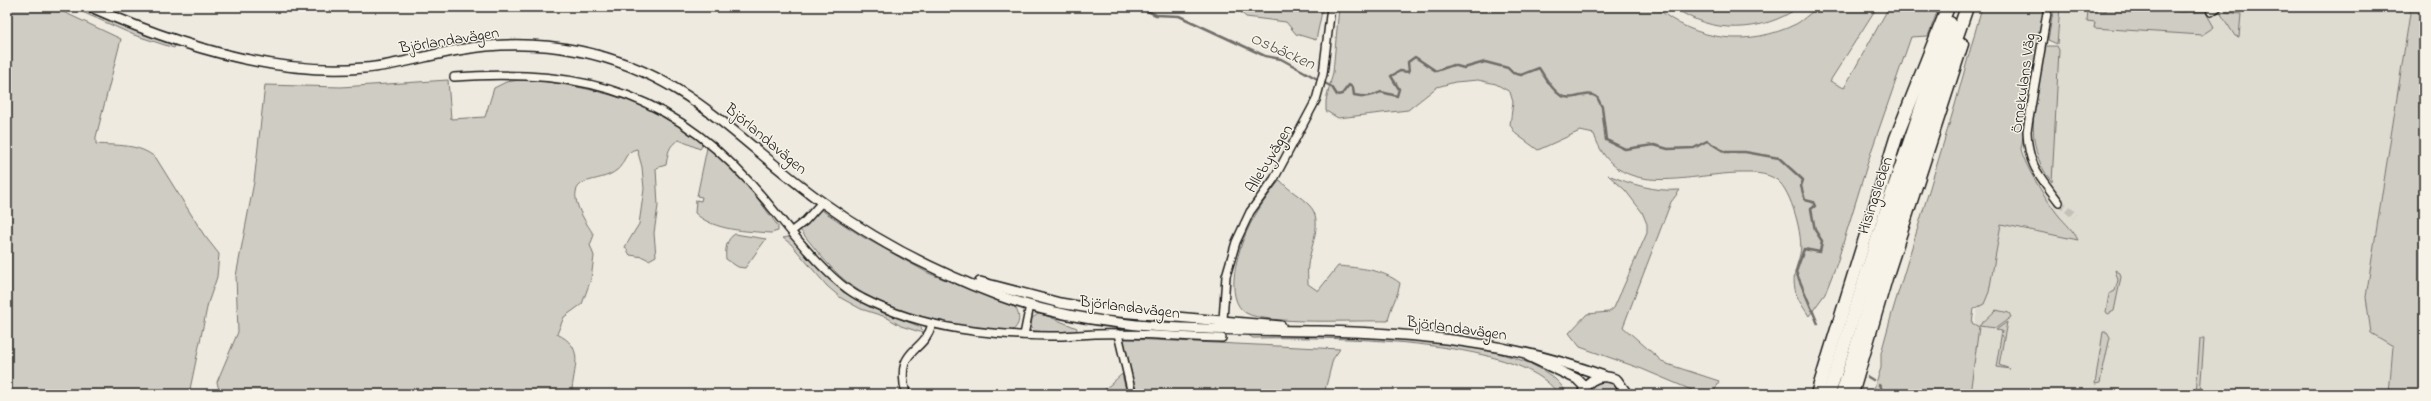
<svg xmlns="http://www.w3.org/2000/svg" width="2431" height="401" viewBox="0 0 2431 401" font-family="'Indie Flower',sans-serif">
<style>
.built{fill:#dedbd1}
.green{fill:#cfccc3;stroke:#767470}
.lines{fill:none;stroke-linecap:round;stroke-linejoin:round}
.stream{stroke:#6f6d69;stroke-width:2.5}
.minor-tunnel{stroke:#c4c1b9;stroke-width:7;stroke-dasharray:7 3.5;stroke-linecap:butt}
.minor-casing{stroke:#1c1c1c;stroke-width:10}
.tertiary-casing{stroke:#1c1c1c;stroke-width:12}
.trunk-casing{stroke:#1c1c1c;stroke-width:15}
.minor{stroke:#f7f3e8;stroke-width:7}
.tertiary{stroke:#f7f3e8;stroke-width:9}
.trunk{stroke:#f7f3e8;stroke-width:12}
.labels{text-anchor:middle;stroke-width:3;stroke-linejoin:round;paint-order:stroke}
.street-label{font-size:16px;fill:#1c1c1c;stroke:#f7f3e8}
.water-label{font-size:17px;font-style:italic;fill:#535250;stroke:#f7f3e8}
</style>
<rect width="100%" height="100%" fill="#eeeae0"/>
<filter id="ink" filterUnits="userSpaceOnUse"><feTurbulence type="fractalNoise" baseFrequency=".025" numOctaves="2"/><feDisplacementMap in="SourceGraphic" scale="8" xChannelSelector="R" yChannelSelector="G"/><feConvolveMatrix kernelMatrix="1 2 1 2 8 2 1 2 1" color-interpolation-filters="sRGB"/></filter>
<g filter="url(#ink)">
<polygon class="built" points="2061,7 2411,7 2366,297 2371,333 2393,345 2389,394 1956,394 1974,325 1998,216 2046,141"/>
<g class="green">
<path d="M7,7H53L121,39L96,137V144C118,146 138,143 156,158L204,235L219,254L217,277L208,303L189,394H7Z"/>
<polygon points="71,7 78,7 175,46 174,48 134,35"/>
<polygon points="1235,7 1323,7 1316,40 1296,34 1286,22 1246,17"/>
<path d="M1339,7H1656C1695,42 1750,47 1796,24C1804,20 1814,8 1822,7C1839,4 1859,7 1877,7L1830,81L1844,88L1889,7H1939L1928,36L1911,37L1871,152L1837,263L1825,294L1809,316C1804,308 1796,298 1795,289C1792,275 1797,267 1800,254C1804,237 1791,190 1777,180C1766,172 1752,173 1739,173C1686,174 1616,202 1594,134L1580,131L1538,150L1516,134L1510,125L1513,102L1510,92L1496,84L1478,80L1455,82L1437,87L1408,110L1338,118L1326,111V101L1333,72Z"/>
<path d="M1674,7H1799C1763,33 1710,35 1674,7Z"/>
<path d="M1982,7H2044L2021,149C2025,167 2047,201 2059,216C2066,224 2073,230 2078,240L2001,224L1989,292L1984,304L1974,309L1972,323L1979,327L1970,394H1872L1881,368V353L1892,313L1955,105Z"/>
<polygon points="2054,7 2060,7 2057,44 2048,40"/>
<polygon points="2107,7 2182,12 2205,11 2214,27 2202,35 2094,28 2095,22 2087,21 2088,10 2106,11"/>
<polygon points="2411,7 2424,7 2424,394 2389,394 2393,346 2371,333 2366,297"/>
<polygon points="2224,12 2241,14 2239,37 2235,36 2221,14"/>
<path d="M2047,46H2057L2059,50L2052,182C2020,145 2037,90 2045,47Z"/>
<path d="M526,79C574,85 623,94 667,117C679,124 690,133 702,141V146L700,149L679,140C668,145 668,154 666,165L656,168L658,206L654,233L656,256L649,260L643,257L630,255L625,247L639,224L644,189L642,167L637,149C624,151 625,164 617,170C607,178 596,178 585,182C563,190 586,223 594,235L590,245L594,256L591,279L582,304L564,317L557,334C584,347 575,364 572,389L575,394H223L219,390L217,382L238,332L236,276L254,182L265,85L341,87L448,80L451,119L485,117L494,88L506,82Z"/>
<path d="M708,143L746,183L778,226V231L771,233C747,231 714,231 695,213L696,200L701,201L702,197L697,196Z"/>
<path d="M1608,175C1631,184 1655,192 1680,190L1671,202L1623,327L1664,363L1719,381L1713,394H1701L1642,369L1580,347L1569,333L1587,314L1609,312L1614,308L1647,233V224L1642,212L1625,190Z"/>
<path d="M1280,180C1289,191 1301,196 1310,206C1324,221 1310,248 1308,265C1307,271 1308,278 1308,284L1318,291L1338,266C1360,268 1382,269 1400,283C1398,297 1390,307 1388,321C1358,320 1266,325 1246,313C1223,299 1238,250 1247,231C1255,213 1268,195 1280,180Z"/>
<path d="M820,209L863,237L928,273L1015,307C1020,315 1021,324 1012,331C959,329 900,319 855,288C833,273 817,251 800,230Z"/>
<path d="M735,234L766,239L745,268L738,267L726,259C725,250 726,239 735,234Z"/>
<polygon points="788,237 792,239 843,292 885,313 921,327 923,333 901,326 886,317 861,309 841,298 827,286 791,244 783,238"/>
<polygon points="2115,270 2120,273 2121,277 2114,311 2108,314 2106,312 2109,294 2115,291 2118,280"/>
<polygon points="1996,310 2009,313 2011,317 1996,328 1979,326"/>
<polygon points="1040,313 1077,328 1076,333 1034,331 1031,328 1032,318"/>
<polygon points="2007,322 1999,365 2010,369 1996,367 2002,331 1996,330"/>
<polygon points="2103,332 2107,332 2110,337 2100,383 2095,384"/>
<path d="M1248,335C1262,330 1314,336 1332,336C1387,339 1539,339 1567,394H1558C1521,336 1318,337 1253,338Z"/>
<polygon points="1124,339 1132,339 1340,349 1333,359 1324,394 1138,394 1121,345"/>
<polygon points="2200,339 2204,339 2200,394 2196,394"/>
<polygon points="1122,374 1127,394 1100,394"/>
<polygon points="1602,381 1614,383 1622,394 1586,394 1590,386"/>
</g>
<g class="lines">
<g class="stream">
<path d="M1139,7L1156,15L1179,16L1265,56L1281,59L1332,87L1337,95L1342,94L1349,85L1353,88L1354,95C1365,97 1371,97 1381,92L1397,96L1399,89L1391,76L1400,71L1409,72L1408,62L1415,57L1436,71L1453,65L1464,68L1485,62L1508,68L1513,73L1521,75L1539,68C1545,77 1551,89 1560,95C1572,103 1587,89 1597,97L1602,107L1606,140L1625,149L1654,145L1668,149L1694,148L1707,141L1725,152H1745L1779,158L1803,180L1801,186L1805,200L1813,202L1815,206L1811,209L1815,230L1822,241L1820,252L1804,249L1796,272L1818,324"/>
<polyline points="1868,377 1873,380"/>
<polyline points="1879,385 1885,394"/>
</g>
<polyline class="minor-tunnel" points="2059,202 2075,216"/>
<g class="minor-casing">
<g id="minor">
<path d="M2048,7L2027,131C2028,166 2039,175 2059,202"/>
<polyline points="2211,12 2218,7"/>
<path d="M454,77C590,68 677,94 766,201C790,230 829,282 862,298C924,330 994,336 1063,336C1082,335 1100,333 1119,334C1153,334 1188,337 1222,338"/>
<polyline points="792,231 805,221 822,202"/>
<polyline points="1223,320 1226,276 1236,242 1250,212 1274,179 1316,100 1323,74 1331,7"/>
<polyline points="1118,334 1132,394"/>
<polyline points="1024,335 1030,305"/>
<path d="M906,394C894,346 924,355 932,324"/>
</g>
</g>
<g class="tertiary-casing">
<g id="tertiary">
<path d="M91,7C172,43 274,76 364,68C396,66 427,55 458,50C498,43 539,43 579,51C688,73 737,141 822,202C876,241 938,273 1000,296C1101,333 1213,329 1319,331C1419,333 1510,342 1604,376"/>
<polyline points="980,282 1060,303 1107,311 1281,326"/>
<polyline points="1528,356 1577,379 1585,387"/>
<path d="M1582,394C1587,378 1603,373 1617,380L1627,394"/>
</g>
</g>
<g class="trunk-casing">
<g id="trunk">
<polyline points="1817,394 1896,138 1948,7"/>
<polyline points="1829,394 1886,211 1950,23"/>
<polyline points="1842,394 1898,207 1967,7"/>
<polyline points="1852,394 1886,278 1962,44"/>
</g>
</g>
<use href="#minor" class="minor"/>
<use href="#tertiary" class="tertiary"/>
<use href="#trunk" class="trunk"/>
</g>
</g>
<g class="labels">
<g class="street-label">
<text transform="translate(449 39) rotate(-9)" y="6">Björlandavägen</text>
<text transform="translate(2022 83) rotate(-82)" y="6">Örnekulans Väg</text>
<text transform="translate(767 138) rotate(40)" y="6">Björlandavägen</text>
<text transform="translate(1268 158) rotate(-59)" y="6">Allebyvägen</text>
<text transform="translate(1874 195) rotate(-72)" y="6">Hisingsleden</text>
<text transform="translate(1130 306) rotate(7)" y="6">Björlandavägen</text>
<text transform="translate(1457 327) rotate(8)" y="6">Björlandavägen</text>
</g>
<g class="water-label">
<text transform="translate(1283 50) rotate(24)" y="6">Osbäcken</text>
</g>
</g>
<rect width="2431" height="401" fill="none" stroke="#f7f3e8" stroke-width="24"/>
<rect x="12" y="12" width="2407" height="377" fill="none" stroke="#1c1c1c" stroke-width="1.5" filter="url(#ink)"/>
</svg>
